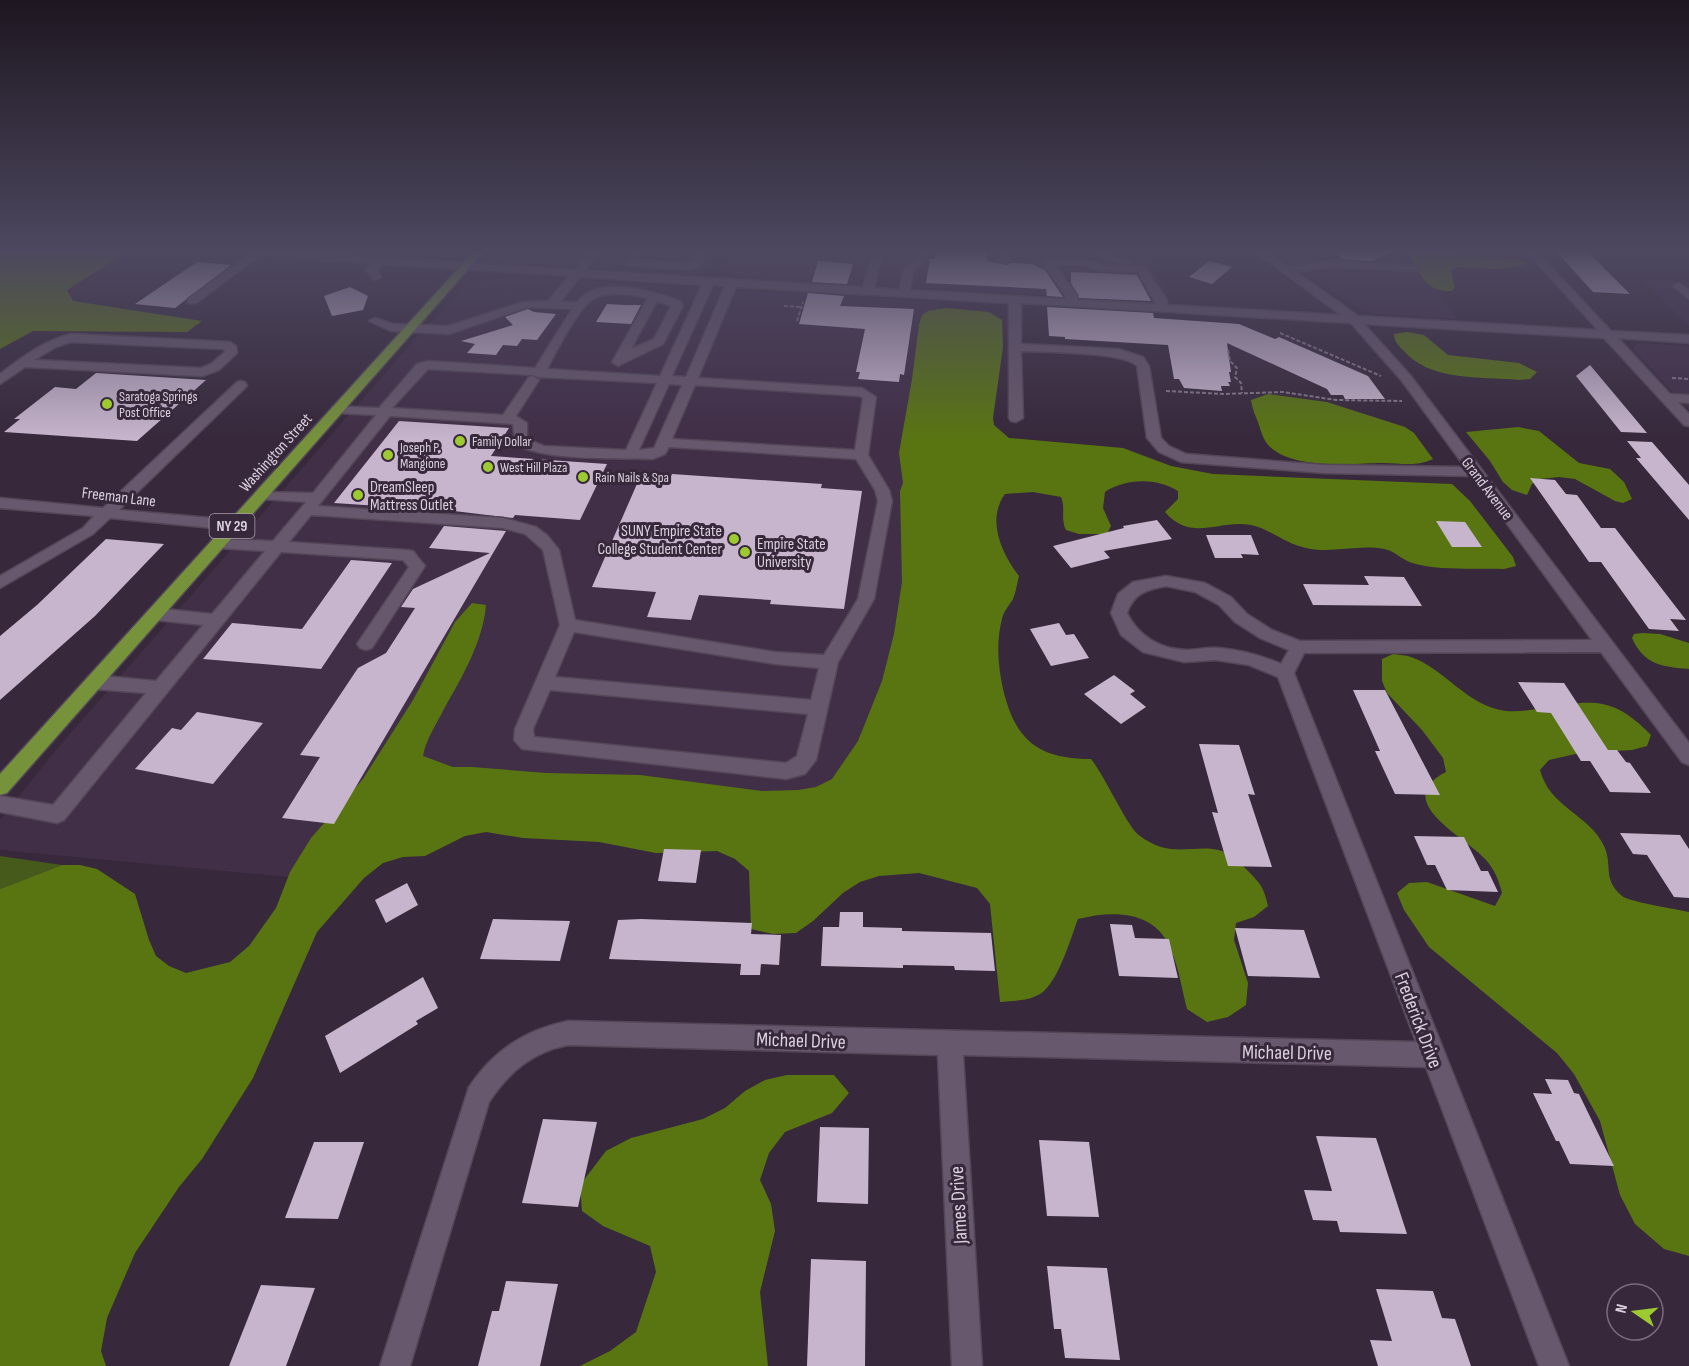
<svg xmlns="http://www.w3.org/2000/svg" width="1689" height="1366" viewBox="0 0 1689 1366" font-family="'Sofia Sans Condensed',sans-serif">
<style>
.built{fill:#412e47}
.green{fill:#465a1c}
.forest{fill:#597511}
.building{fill:#c7b5cd}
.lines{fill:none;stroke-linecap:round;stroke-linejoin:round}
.minor-casing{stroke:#534657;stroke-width:3}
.highway-casing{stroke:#534657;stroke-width:3}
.path{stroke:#877a8a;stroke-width:2;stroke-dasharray:4 2;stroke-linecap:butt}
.minor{fill:#68586d;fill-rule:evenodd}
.highway{fill:#76933b;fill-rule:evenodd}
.poi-dot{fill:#9dca31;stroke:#37283b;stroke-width:2}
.labels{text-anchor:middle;stroke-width:6;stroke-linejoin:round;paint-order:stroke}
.far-poi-label{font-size:14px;fill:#dbd1de;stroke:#37283b;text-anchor:start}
.shield{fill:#37283b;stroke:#aa9ead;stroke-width:1.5}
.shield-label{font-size:15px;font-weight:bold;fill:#dbd1de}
.street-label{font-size:16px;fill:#dbd1de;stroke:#37283b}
.poi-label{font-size:16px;fill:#dbd1de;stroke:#37283b;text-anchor:start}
.near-street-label{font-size:20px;fill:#dbd1de;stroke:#37283b}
</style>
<rect width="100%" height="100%" fill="#37283b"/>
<g class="built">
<polygon points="497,249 720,249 709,268 699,272 686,274 507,263 494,258"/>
<polygon points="736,249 1116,249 1148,257 1171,302 745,278 733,276 727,270"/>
<polygon points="1279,256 1418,264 1457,319 1379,314 1363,311"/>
<polygon points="541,278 939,302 887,841 373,795 332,881 0,850 0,820 55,751 415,339 465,287 473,283 504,278"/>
<polygon points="1643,280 1689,282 1689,326"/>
<polygon points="1637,343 1689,346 1689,410 1633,349"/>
</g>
<polygon class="green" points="0,856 62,865 0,889"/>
<g class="forest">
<polygon points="0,249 123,254 67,290 73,301 202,321 187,332 33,331 0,349"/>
<path d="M1413,249C1434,249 1453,255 1474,257C1492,259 1509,257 1526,262L1523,265L1498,269L1457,267L1451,270L1455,287L1452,291C1426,293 1420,274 1409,254Z"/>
<path d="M946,308L989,312L1002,320L1003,347L993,418L994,425L1009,438L1123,448L1171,466L1213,474L1452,484L1470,501L1513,557L1516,566L1504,569C1475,568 1440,571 1412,563C1402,560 1395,551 1384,549C1358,544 1331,554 1306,548C1286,544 1270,529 1251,525C1218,519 1192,543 1165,512L1178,499V491C1157,478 1126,478 1105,492L1103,508L1111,526L1107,534H1079L1066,530C1060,518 1066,509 1061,497L1033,492L1005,494C986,520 1002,554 1019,576C1017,584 1016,592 1013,599C1009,606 1003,612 1002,619C996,642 998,666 1003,689C1015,740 1038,759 1091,759C1105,776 1127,827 1140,836C1176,863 1201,838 1231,855C1237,859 1243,866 1248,871C1261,884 1264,888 1268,906L1254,917L1236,923L1234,940L1248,983L1246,1005L1228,1017L1207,1022L1187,1009C1182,990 1179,968 1171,950C1156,910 1113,910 1078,919C1070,940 1060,976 1044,991C1033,1001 1013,1001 1000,1002L990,904L977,888L919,873L879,876L860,882L843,893L813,921L796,933L773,934L751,929L749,871L735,859L717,851L656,853L599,842L523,838L486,832L465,836L425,856L403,857L383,863L364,878L317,932L253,1078L202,1159L179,1187L135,1253L107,1318L101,1351L106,1366H0V889L62,865H80L97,869L135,894L149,940L156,956L169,966L186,973L230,962L249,946L276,908L290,872L311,838L363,779L413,700L455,622L472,603L486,605C483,642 462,677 444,709C436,725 426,739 423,756L453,767H472L546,773L640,775L762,791L798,790L816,787L832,779L858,741L882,681L894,634L902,582L900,491L903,483L899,453L912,379L919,325L922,315L928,311Z"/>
<path d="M1407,332L1424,335L1448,355L1519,363L1537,372L1530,379L1519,380C1480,376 1430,382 1403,350C1398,345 1394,341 1394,334Z"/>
<path d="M1268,394L1327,402L1405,427L1414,433L1433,459C1415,468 1397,462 1378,463C1348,464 1294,469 1270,447C1263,440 1261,431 1258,422C1255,415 1252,408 1251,400Z"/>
<polygon points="1518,427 1539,431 1579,463 1610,469 1624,482 1632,499 1623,503 1615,501 1575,479 1559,477 1539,479 1532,484 1527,495 1512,490 1503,482 1490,461 1466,432"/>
<path d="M1642,633L1660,634L1689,643V669C1663,667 1644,665 1632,638L1634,634Z"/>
<path d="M1393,654C1399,655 1406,655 1411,657C1445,669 1467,706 1506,711C1519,712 1531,710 1543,708C1593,700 1613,696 1651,735L1647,746L1632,750L1580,753L1549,760L1540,770C1550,808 1589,814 1604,846C1613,865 1602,879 1622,896C1629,902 1677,909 1689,912V1256L1664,1249L1635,1224L1620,1195L1600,1121L1574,1074L1557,1053L1429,947L1404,910L1397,893L1409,883L1427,882L1495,906L1502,893C1499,881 1495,870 1486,860C1466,837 1389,801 1446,772L1443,758L1422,730L1387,693L1382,681V659Z"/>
<polygon points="787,1075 834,1075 849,1093 832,1113 785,1132 769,1153 760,1180 771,1204 775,1231 760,1292 768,1366 580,1366 610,1351 636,1332 656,1272 650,1246 603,1226 582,1211 580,1185 606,1151 631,1138 703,1119 725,1108 745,1091 765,1080"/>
</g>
<g class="building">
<polygon points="936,249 987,249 986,261 1008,265 1010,263 1032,264 1045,270 1063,297 1047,296 1046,289 926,283 930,259 935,259"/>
<polygon points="1336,249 1396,249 1373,261 1341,259"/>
<polygon points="1554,249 1585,249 1630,294 1593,292"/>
<polygon points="818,261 853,264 847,284 812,282"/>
<polygon points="1209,261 1232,267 1212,284 1189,277"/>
<polygon points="197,262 231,265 175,308 135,304"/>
<polygon points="1071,272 1137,275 1151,301 1079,298 1071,283"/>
<polygon points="350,287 368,296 363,310 332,316 324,296"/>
<polygon points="808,293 844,296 840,306 914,309 904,375 900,374 899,382 858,379 860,372 856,372 865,329 799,324"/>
<polygon points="607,304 625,305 641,305 631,324 596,322"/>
<polygon points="1047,307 1153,313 1154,318 1239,324 1275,339 1279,337 1368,376 1385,399 1345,399 1343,395 1331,395 1327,389 1227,343 1231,372 1229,372 1231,382 1228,382 1230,386 1221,386 1222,391 1184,388 1179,379 1174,379 1168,345 1065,339 1065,337 1049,336"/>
<polygon points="528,309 534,312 556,314 537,340 522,339 517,346 503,345 496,355 467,353 475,344 461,341 513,325 505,317"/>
<polygon points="1590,365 1647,433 1621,432 1576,376"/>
<polygon points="96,373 206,380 137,441 4,432 20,419 14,419 55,387 76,389"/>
<polygon points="399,421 509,428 491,456 607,464 580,520 515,515 513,518 454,511 334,503"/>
<polygon points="1627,441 1652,442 1689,485 1689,520 1636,458 1641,458"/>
<polygon points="672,474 822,484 821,488 862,491 844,609 770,604 771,600 699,595 691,620 647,617 656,592 592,587 640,477 670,479"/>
<polygon points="1530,478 1555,480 1566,494 1577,495 1601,528 1615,528 1686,620 1670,619 1679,631 1649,629 1601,562 1589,562"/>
<polygon points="1157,520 1172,539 1104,551 1110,558 1071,568 1053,546 1124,528 1123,526"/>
<polygon points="1436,521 1465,522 1482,547 1452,547"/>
<polygon points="444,526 506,531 334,824 282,818 320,757 300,755 358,668 386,653 415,608 401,607 413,589 490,553 429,548"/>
<polygon points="1206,535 1251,535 1259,555 1241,554 1243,558 1215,558"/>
<polygon points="106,539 164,544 95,616 0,700 0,636 37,605"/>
<polygon points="351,560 392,563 321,669 203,659 232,623 302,629"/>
<polygon points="1364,576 1404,577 1422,606 1313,605 1303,584 1369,585"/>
<polygon points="1059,623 1066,635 1074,634 1089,658 1051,666 1030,629"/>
<polygon points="1114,675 1135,691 1130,694 1146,707 1121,724 1084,694"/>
<polygon points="1518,682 1564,683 1608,750 1617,750 1626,762 1630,763 1651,793 1610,792 1590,761 1581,761 1551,713 1537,712"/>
<polygon points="1353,690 1385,690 1440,795 1395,794 1375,751 1380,751"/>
<polygon points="197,712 263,723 213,784 135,769 172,728 181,730"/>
<polygon points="1199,744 1239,745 1255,795 1248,794 1272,867 1228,866 1212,812 1218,813"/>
<polygon points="1620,833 1680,835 1689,849 1689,898 1674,897 1647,855 1633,854"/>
<polygon points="1414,836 1464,837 1481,871 1488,871 1498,892 1447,890 1435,865 1427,865"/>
<polygon points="664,849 701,850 696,883 658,881"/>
<polygon points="407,883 418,905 386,923 375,900"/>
<polygon points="840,912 863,912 863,927 902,928 902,931 991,933 995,971 955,970 954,966 903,965 903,968 821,966 823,927 839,927"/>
<polygon points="493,919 570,921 560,961 480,959"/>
<polygon points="641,919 752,923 751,934 781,935 779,965 761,964 760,975 740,975 741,964 609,959 618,920"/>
<polygon points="1110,924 1132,925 1135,938 1169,939 1178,978 1119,976"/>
<polygon points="1235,928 1304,930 1320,978 1248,976"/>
<polygon points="423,977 438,1008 416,1021 418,1024 340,1073 325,1036"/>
<polygon points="1545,1079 1568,1080 1574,1093 1579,1094 1614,1166 1570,1164 1559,1141 1556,1141 1533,1093 1552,1094"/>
<polygon points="543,1119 597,1122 578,1207 522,1203"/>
<polygon points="820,1127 869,1128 868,1204 817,1202"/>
<polygon points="1316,1136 1376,1138 1407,1234 1340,1232 1337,1221 1313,1220 1304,1190 1332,1191"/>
<polygon points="1039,1140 1089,1142 1099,1217 1047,1216"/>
<polygon points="314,1142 364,1142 338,1219 285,1218"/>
<polygon points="811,1259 866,1261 865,1366 807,1366"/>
<polygon points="1047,1266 1107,1268 1120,1360 1065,1358 1061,1329 1054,1329"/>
<polygon points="506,1281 558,1284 540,1366 478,1366 492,1311 499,1311"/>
<polygon points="261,1285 315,1288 286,1366 229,1366"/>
<polygon points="1376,1289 1433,1291 1442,1318 1455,1319 1471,1366 1378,1366 1370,1340 1392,1341"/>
</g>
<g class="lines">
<g class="minor-casing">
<g id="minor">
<path d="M205,249H259L574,270L592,249H602L585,270L863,287L872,257L877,254L882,257L874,288L899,290L903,271L915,260L917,249H927L925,261L913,272L910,290L1065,299V295L1042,262L1047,259H1085L1102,265L1145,267L1167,300V305L1341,315L1251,249H1262L1288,267L1330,261L1418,266V270L1414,271L1330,267L1296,272L1358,316L1598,330L1524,249H1534L1611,331L1689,335V343L1618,338L1670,394L1689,395V403L1678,402L1689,414V426L1684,425L1604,338L1364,324L1410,375L1689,743V765L1682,762L1601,652L1304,653L1294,673L1569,1366H1539L1426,1067L963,1055L982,1366H952L938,1055L568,1045C532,1052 509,1072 489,1102L410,1366H380L469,1087C494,1050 525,1030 568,1021L1416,1042L1278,677L1249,665L1216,660L1184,662L1143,652L1121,635L1111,613L1118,594L1133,582L1166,576L1205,583L1231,597L1247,614L1272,630L1300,641L1592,640L1472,476L1324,473L1181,462L1159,452L1147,438L1137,366C1126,352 1043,352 1021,351L1023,418L1016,422L1011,421L1009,418V303L736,287L698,378L862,388L876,397L868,455L889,490L892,501L874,599L838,662L816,760L805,774L786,779L522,749L514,740L515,729L560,625L543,550L525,534L503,528L311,515L289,542L407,550L413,551L425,566L372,648L366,650L360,648L357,644L409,567L403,560L281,552L64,820L57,823L0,812V796L53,805L146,693L94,689L88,687L85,682L88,677L94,675L156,681L203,625L155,620L149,618L147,614L149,610L155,608L212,614L265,551L218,548L210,543L213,539L273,541L306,502L261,499L254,495L256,492L313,493L376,415L338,413L331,409L333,406L379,408L417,364L428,361L535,368L572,309L528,307L449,334L391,331L369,321L375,318L393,324L448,326L523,302L548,301L569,276L383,264L377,270L381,277L376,280L372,279L366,269L372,263L261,255L196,303H188V299L249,255L210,252ZM1055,265H1084L1100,271L1138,272L1156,304L1077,300V295ZM580,277L702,285L660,376L547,369C557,351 579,304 597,297C612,291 632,295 648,298L612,362L618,366L663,344L683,306L680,301C651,291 599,274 577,302H560ZM713,285L725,286L686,377L672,376ZM657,301L671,306L654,339L631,349ZM1021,303L1351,323L1402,381L1465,467L1324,465L1186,454L1169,446L1161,438L1149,366L1143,357L1118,349L1021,344ZM428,369L533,375L538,377L657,383L626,450L544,446L527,439V423L516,416L539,380L533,376L529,377L503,415L392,408ZM669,384L682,385L654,448L639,450ZM695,385L859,396L863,398L855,450L672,439ZM390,416L513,424L515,443C537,461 622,458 653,459L665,454L669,447L856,459L875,490L878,501L858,599L824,655L775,652L575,620L559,550L547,535L536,527L503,518L318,506ZM1166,586L1195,592L1219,605L1235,622L1260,638L1289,650L1281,664C1260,655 1241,650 1219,648C1208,647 1197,650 1186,650C1160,649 1138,636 1127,613C1134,593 1146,590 1166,586ZM574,632L775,664L819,668L811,700L555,677ZM550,690L808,714L797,756L786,763L534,737L533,729Z"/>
<polygon points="636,249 646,249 638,260 687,264 693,261 700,249 733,250 728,253 708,252 701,265 689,270 627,265 626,263"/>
<polygon points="1000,249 1010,249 1008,263 999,261"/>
<polygon points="1076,249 1091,249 1132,262 1127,265"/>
<polygon points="1678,283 1689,290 1689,299 1673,286"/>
<path d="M71,334L230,342L236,346L237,353L219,370L202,376L25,367L0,384V374C22,357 43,341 71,334ZM71,342L224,349L225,352L211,364L201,368L34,360L56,347Z"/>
<polygon points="241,381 245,382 247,385 245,388 119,510 234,520 239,522 242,525 239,528 234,530 110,518 93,534 0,588 0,576 83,528 94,516 0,508 0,498 103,508 237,382"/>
</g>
</g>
<g class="highway-casing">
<polygon id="highway" points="476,249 486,249 7,793 0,795 0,774"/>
</g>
<g class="path">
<polyline points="784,306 802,307"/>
<polyline points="797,321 803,302"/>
<polyline points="1280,333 1381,376"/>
<polyline points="1228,350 1230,361 1237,368 1235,377 1241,383 1242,393"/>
<polyline points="1672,378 1689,379"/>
<polyline points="1166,391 1224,394 1283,392 1336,400 1402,401"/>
</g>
<use href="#minor" class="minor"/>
<use href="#highway" class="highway"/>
</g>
<linearGradient id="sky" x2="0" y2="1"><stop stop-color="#1e1620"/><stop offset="0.57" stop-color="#4d4860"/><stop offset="1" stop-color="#4d4860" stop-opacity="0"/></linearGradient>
<rect width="1689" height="440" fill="url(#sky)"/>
<g class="poi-dot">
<circle cx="107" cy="404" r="6"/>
<circle cx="460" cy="441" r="6"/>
<circle cx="388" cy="455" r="6"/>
<circle cx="488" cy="467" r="6"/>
<circle cx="583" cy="477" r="6"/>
<circle cx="358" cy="495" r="6"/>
<circle cx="734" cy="539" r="6"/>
<circle cx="745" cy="552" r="6"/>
</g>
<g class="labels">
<g class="far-poi-label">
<text x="119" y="401">Saratoga Springs<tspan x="119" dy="16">Post Office</tspan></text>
<text x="472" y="446">Family Dollar</text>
<text x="400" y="452">Joseph P.<tspan x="400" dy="16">Mangione</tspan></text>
<text x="500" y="472">West Hill Plaza</text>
<text x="595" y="482">Rain Nails &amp; Spa</text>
</g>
<rect class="shield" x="209.5" y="514" width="45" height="24" rx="4.5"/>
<g class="shield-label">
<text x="232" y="531">NY 29</text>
</g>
<g class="street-label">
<text transform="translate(275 452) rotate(-48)" y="6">Washington Street</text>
<text transform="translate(1488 488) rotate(53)" y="6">Grand Avenue</text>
<text transform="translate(119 496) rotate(7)" y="6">Freeman Lane</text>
</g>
<g class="poi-label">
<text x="370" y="492">DreamSleep<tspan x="370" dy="18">Mattress Outlet</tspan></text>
<text x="722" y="536" text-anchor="end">SUNY Empire State<tspan x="722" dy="18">College Student Center</tspan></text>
<text x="757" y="549">Empire State<tspan x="757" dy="18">University</tspan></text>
</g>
<g class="near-street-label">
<text transform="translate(1419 1020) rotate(69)" y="7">Frederick Drive</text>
<text transform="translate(801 1040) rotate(2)" y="7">Michael Drive</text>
<text transform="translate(1287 1052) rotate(1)" y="7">Michael Drive</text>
<text transform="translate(958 1205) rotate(-93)" y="7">James Drive</text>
</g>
</g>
<g transform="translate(1635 1312) rotate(284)"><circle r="28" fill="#37283b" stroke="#796c7c" stroke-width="1.5"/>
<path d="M0-4.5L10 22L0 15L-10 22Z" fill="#9dca31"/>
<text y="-9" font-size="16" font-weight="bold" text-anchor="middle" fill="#dbd1de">N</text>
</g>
</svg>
